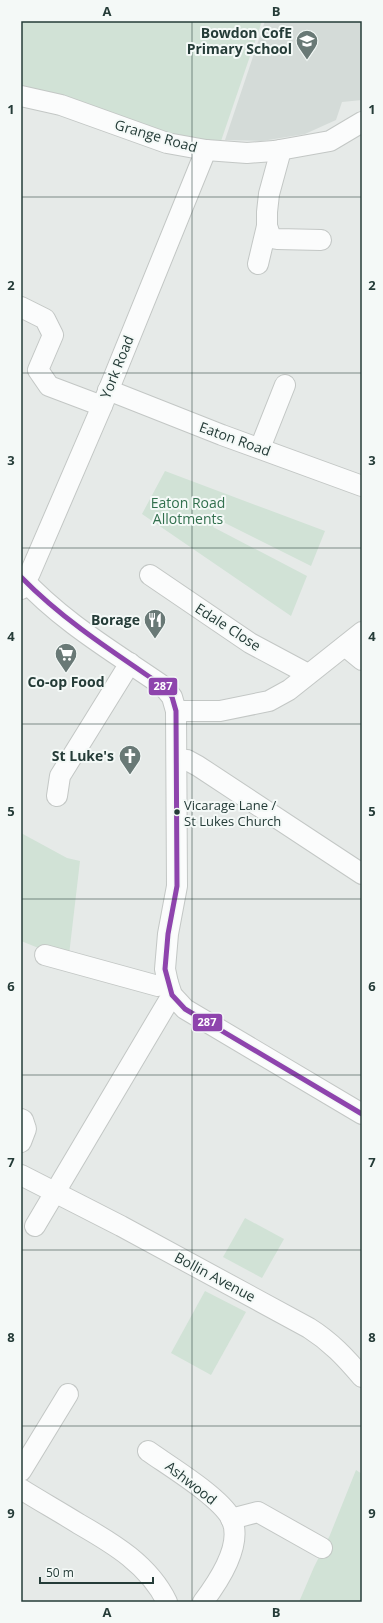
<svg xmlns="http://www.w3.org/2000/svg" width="383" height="1623" viewBox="0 0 383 1623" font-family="'Open Sans',sans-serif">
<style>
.built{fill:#d4dbd8}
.green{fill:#d1e2d6}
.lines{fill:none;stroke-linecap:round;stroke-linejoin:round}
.minor-casing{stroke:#c3c7c5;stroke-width:22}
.minor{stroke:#fbfcfc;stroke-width:20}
.bus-1-casing{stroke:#f4f9f7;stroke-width:8}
.bus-1{stroke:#8e44ad;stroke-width:5}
.grid{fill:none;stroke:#253c38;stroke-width:1;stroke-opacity:0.55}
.bus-dot{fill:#253c38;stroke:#f4f9f7;stroke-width:1.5}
.labels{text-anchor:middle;stroke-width:4;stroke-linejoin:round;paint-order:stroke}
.bus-label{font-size:13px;fill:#253c38;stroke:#f4f9f7;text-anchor:start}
.poi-label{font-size:14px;font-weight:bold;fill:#253c38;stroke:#f4f9f7;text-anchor:end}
.street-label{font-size:14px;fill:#253c38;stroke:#f4f9f7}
.park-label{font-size:14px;fill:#32704e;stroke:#f4f9f7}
.line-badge{stroke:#f4f9f7;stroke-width:1.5}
.badge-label{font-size:11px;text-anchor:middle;font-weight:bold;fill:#fff}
.neatline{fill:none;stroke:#253c38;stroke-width:1.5}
.grid-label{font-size:13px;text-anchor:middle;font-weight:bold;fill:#253c38}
</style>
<rect width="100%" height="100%" fill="#e6eae8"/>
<polygon class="built" points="265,21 362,21 362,100 342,102 336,120 305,134 262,141 225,140"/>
<g class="green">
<polygon points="21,21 262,21 220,144 179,136 62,96 21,85"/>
<polygon points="165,471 325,531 311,566 217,519 213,527 307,576 291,616 142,514"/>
<polygon points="21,833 67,858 80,861 69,955 36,947 21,941"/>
<polygon points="245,1218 284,1239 262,1278 223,1257"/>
<polygon points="205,1291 246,1312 211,1375 171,1353"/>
<polygon points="356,1470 362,1474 362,1602 299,1602 314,1567 330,1535"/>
</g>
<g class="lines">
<g class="minor-casing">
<g id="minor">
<polyline points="21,96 61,105 167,143 206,150 247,153 274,151 330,141 362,122"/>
<polyline points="267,226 271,238 277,239 321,240"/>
<polyline points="258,264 267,226 267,212 269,194 281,150"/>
<polyline points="21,307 45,319 53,335 38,370 49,386 102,406"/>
<polyline points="108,390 222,435 362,486"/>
<polyline points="260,448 285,385"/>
<polyline points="150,575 250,643 308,674"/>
<path d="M21,577C62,622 114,652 163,686L172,697L176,711L177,886L168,934L165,969L168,983L172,995L185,1009L362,1114"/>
<polyline points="21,589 30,573 102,406 206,150"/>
<polyline points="345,646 362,660"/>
<polyline points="176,711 220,711 269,701 289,690 362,632"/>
<polyline points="177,760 187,760 198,766 362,874"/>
<polyline points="57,796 60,776 130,663"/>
<polyline points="45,955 158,986 168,983"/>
<polyline points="21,1119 23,1120 26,1129 21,1142"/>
<path d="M21,1175L121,1226L309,1328C331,1342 345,1357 362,1377"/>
<polyline points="35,1226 172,995"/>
<path d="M148,1451C169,1466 219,1496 231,1518C244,1544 218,1582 203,1602"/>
<polyline points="21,1471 68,1394"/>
<path d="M21,1489C40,1501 60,1512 79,1524C114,1544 149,1565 167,1602"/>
<polyline points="231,1519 258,1512 322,1548"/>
</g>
</g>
<use href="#minor" class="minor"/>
<g class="bus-1-casing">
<path id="bus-1" d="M21,577C63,620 113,652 163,686L172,697L176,711L177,886L168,934L165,969L172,995L185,1009L362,1114"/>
</g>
<use href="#bus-1" class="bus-1"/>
</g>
<path class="grid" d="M192,21V1602M21,197H362M21,373H362M21,548H362M21,724H362M21,899H362M21,1075H362M21,1250H362M21,1426H362"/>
<defs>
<g id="school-pin" transform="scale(1.15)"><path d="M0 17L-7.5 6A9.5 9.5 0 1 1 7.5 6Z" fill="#697976" stroke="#f4f9f7"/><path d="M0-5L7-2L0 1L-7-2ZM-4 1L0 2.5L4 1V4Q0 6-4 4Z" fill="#fff"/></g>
<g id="restaurant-pin" transform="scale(1.15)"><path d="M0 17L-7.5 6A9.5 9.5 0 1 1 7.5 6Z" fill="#697976" stroke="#f4f9f7"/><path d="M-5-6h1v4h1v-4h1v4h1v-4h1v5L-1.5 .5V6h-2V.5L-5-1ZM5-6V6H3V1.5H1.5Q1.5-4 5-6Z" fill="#fff"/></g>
<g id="supermarket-pin" transform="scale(1.15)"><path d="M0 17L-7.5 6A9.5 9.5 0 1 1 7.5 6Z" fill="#697976" stroke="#f4f9f7"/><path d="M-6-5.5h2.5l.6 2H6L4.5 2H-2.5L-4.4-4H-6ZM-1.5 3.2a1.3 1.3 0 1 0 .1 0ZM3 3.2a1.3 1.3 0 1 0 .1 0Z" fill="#fff"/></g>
<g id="church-pin" transform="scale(1.15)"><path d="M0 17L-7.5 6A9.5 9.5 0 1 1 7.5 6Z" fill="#697976" stroke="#f4f9f7"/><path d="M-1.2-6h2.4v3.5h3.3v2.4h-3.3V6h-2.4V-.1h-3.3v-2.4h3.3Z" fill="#fff"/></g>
</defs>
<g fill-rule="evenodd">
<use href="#school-pin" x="307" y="41"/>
<use href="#restaurant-pin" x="155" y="620"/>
<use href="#supermarket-pin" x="66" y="654"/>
<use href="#church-pin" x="130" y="756"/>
</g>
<circle class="bus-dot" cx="177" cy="812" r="3.5"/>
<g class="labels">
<g class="bus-label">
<text x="184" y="810">Vicarage Lane /<tspan x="184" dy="16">St Lukes Church</tspan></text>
</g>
<g class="poi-label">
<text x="292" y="38">Bowdon CofE<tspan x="292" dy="16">Primary School</tspan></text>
<text x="140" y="625">Borage</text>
<text x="66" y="687" text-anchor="middle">Co-op Food</text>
<text x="114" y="761">St Luke's</text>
</g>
<g class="street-label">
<text transform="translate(156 136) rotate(16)" y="5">Grange Road</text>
<text transform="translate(117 367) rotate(-68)" y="5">York Road</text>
<text transform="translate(235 439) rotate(20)" y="5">Eaton Road</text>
<text transform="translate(228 627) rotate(33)" y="5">Edale Close</text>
<text transform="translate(215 1277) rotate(28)" y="5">Bollin Avenue</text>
<text transform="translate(191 1483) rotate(38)" y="5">Ashwood</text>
</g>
<g class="park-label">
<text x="188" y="508">Eaton Road<tspan x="188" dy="16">Allotments</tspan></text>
</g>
</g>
<g class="line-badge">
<rect x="148" y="677" width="30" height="19" rx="4" fill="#8e44ad"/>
<rect x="192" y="1013" width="31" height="19" rx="4" fill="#8e44ad"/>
</g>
<g class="badge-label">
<text x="163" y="690">287</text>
<text x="207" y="1026">287</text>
</g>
<rect width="383" height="1623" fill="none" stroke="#f4f9f7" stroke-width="44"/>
<path d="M40 1577v6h113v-6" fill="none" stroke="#253c38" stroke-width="2"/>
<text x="46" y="1577" font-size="12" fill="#253c38" stroke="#f4f9f7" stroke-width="3" paint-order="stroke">50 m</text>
<rect x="22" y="22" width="339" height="1579" class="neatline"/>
<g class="grid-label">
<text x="107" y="16">A</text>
<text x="276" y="16">B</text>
<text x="11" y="114">1</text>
<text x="372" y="114">1</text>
<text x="11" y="290">2</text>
<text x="372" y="290">2</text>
<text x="11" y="465">3</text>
<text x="372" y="465">3</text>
<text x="11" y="641">4</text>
<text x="372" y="641">4</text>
<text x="11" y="816">5</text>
<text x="372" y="816">5</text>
<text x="11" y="991">6</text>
<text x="372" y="991">6</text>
<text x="11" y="1167">7</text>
<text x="372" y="1167">7</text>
<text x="11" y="1342">8</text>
<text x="372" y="1342">8</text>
<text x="11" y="1518">9</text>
<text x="372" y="1518">9</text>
<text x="107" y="1617">A</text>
<text x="276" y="1617">B</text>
</g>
</svg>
